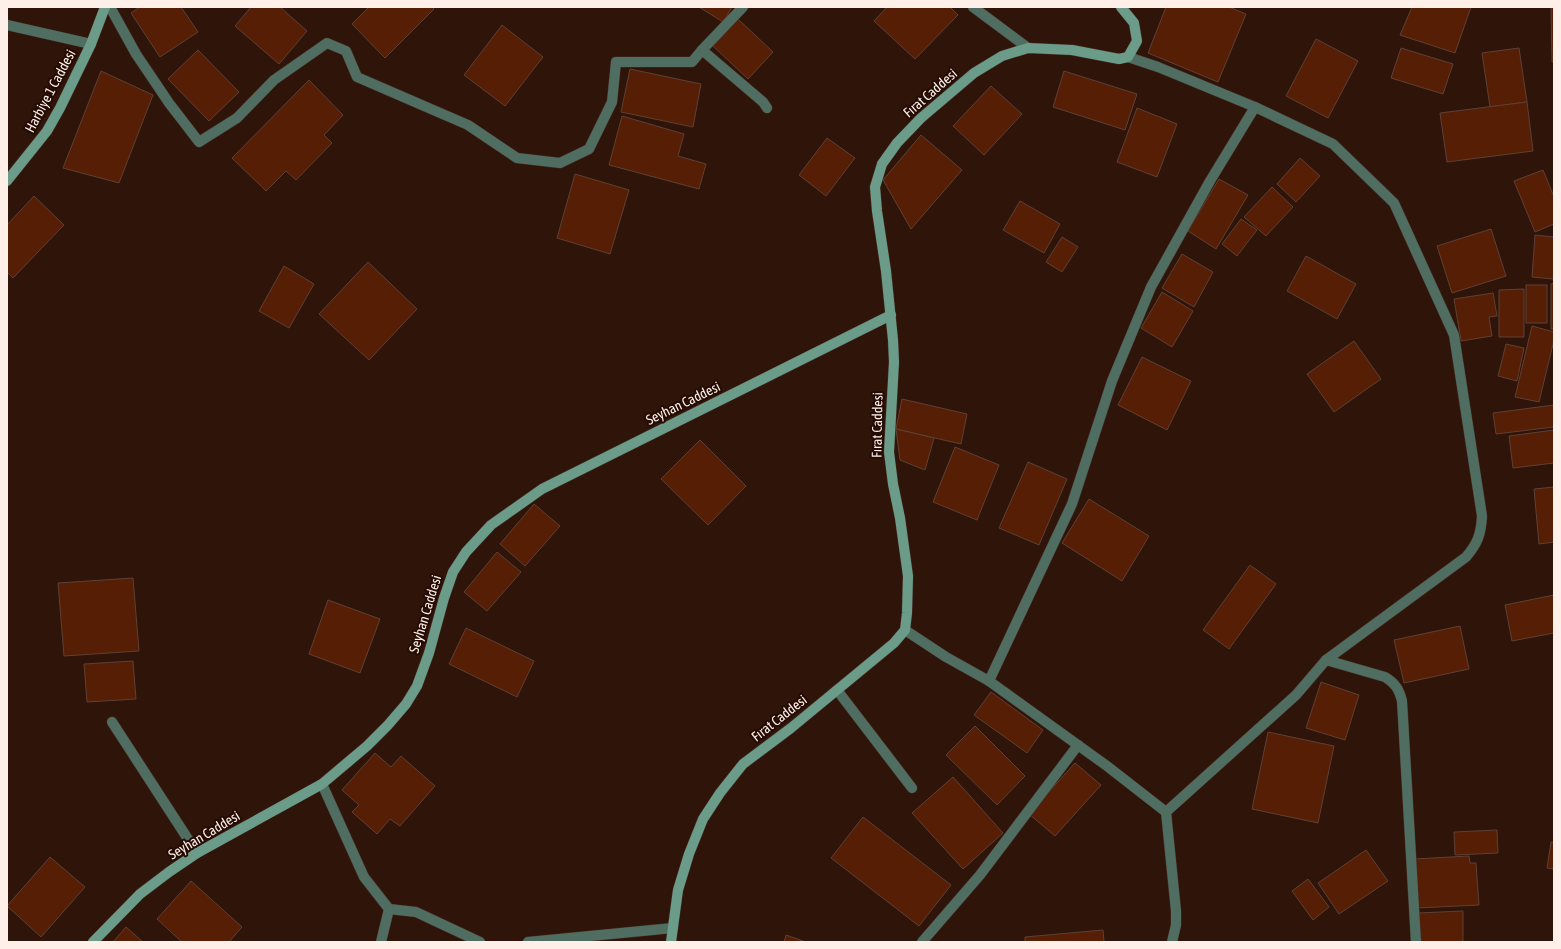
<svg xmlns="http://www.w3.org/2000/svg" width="1561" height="949" viewBox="0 0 1561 949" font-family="'Asap Condensed',sans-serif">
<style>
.building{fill:#561f05;stroke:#5f4035}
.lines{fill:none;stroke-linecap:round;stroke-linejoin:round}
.street-casing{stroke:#472e24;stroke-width:11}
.secondary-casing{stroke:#472e24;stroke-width:11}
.street{stroke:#4f6d61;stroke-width:10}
.secondary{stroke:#6a9c89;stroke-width:10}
.labels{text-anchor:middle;stroke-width:4;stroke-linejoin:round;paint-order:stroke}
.street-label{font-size:14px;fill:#feefe9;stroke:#240b03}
</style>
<rect width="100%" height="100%" fill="#2e1409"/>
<g class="building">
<polygon points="140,7 181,7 198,32 160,57 131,13"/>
<polygon points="251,7 280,7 307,31 279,64 235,26"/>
<polygon points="369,7 432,7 434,9 385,58 352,24"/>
<polygon points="699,7 732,7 723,22"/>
<polygon points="887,7 950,7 958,15 915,59 874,21"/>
<polygon points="1166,7 1229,7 1246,14 1218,82 1148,53"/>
<polygon points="1412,7 1471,7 1455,53 1400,35"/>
<polygon points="1551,7 1554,7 1554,62 1552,62"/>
<polygon points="738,19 773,52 748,79 713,46"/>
<polygon points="502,25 543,57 505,106 464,75"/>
<polygon points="1316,39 1358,61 1328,118 1286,96"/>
<polygon points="1401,48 1453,64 1443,94 1391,78"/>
<polygon points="1519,48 1527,102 1490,107 1482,53"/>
<polygon points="198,50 239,92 209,121 168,79"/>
<polygon points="630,69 701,84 693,127 621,112"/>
<polygon points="101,71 153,95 119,183 63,168"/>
<polygon points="1064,71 1137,94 1125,130 1053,107"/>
<polygon points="309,80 343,115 324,135 332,143 296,180 286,171 266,191 232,158"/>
<polygon points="991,86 1022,114 984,155 953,126"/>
<polygon points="1527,102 1533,151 1447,162 1440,113"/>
<polygon points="1137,108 1177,124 1157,177 1117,162"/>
<polygon points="622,116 684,134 678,156 706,164 699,189 609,165"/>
<polygon points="921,135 962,170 911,229 883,180"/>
<polygon points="827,138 855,158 826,196 799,175"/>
<polygon points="1300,158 1320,176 1296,202 1277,184"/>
<polygon points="1543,170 1554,197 1554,224 1535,232 1514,181"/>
<polygon points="575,174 629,190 610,254 557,238"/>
<polygon points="1219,179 1248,195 1216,249 1188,231"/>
<polygon points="1272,187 1293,207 1266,236 1244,217"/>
<polygon points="34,196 64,225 13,278 7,272 7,225"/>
<polygon points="1020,201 1060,224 1044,253 1003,230"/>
<polygon points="1241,219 1257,230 1237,256 1222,244"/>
<polygon points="1491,229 1506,276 1452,293 1437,246"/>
<polygon points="1535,235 1554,237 1554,279 1532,277"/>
<polygon points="1062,237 1078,247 1062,272 1046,262"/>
<polygon points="1182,254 1213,272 1194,307 1162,288"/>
<polygon points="1306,256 1356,284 1337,319 1287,291"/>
<polygon points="368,262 417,309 369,360 319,314"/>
<polygon points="284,266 314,284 289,328 259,311"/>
<polygon points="1554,283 1554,329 1551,329 1551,284"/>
<rect x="1526" y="285" width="21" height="38"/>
<polygon points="1524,289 1524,337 1499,337 1499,290"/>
<polygon points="1162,292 1193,311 1172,347 1141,328"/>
<polygon points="1493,293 1497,316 1489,317 1492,336 1461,341 1454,299"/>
<polygon points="1532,326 1554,332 1554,340 1539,402 1515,397"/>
<polygon points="1354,341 1381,379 1334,412 1307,374"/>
<polygon points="1506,344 1524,348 1517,381 1498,376"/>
<polygon points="1142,357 1191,381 1167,430 1118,405"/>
<polygon points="902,399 967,414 961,444 896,429"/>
<polygon points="1554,405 1554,427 1496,434 1493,413"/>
<polygon points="896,429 934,438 925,470 900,460"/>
<polygon points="1554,430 1554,463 1513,468 1509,436"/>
<polygon points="700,440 746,486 708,525 661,479"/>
<polygon points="955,447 999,465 977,520 933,502"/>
<polygon points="1028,462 1067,479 1039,545 999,528"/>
<polygon points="1554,487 1554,542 1539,544 1534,489"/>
<polygon points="1089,499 1149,536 1122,581 1062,543"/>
<polygon points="534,504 560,526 525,566 500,544"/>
<polygon points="497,552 521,572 487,611 464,592"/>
<polygon points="1250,565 1276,584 1229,649 1203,630"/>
<polygon points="133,578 139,651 64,656 58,583"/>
<polygon points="1554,595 1554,633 1512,641 1505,605"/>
<polygon points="328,600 380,619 360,673 309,654"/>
<polygon points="1460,626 1469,669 1404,683 1394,640"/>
<polygon points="466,628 534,661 517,697 449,664"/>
<polygon points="133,661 136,699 87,702 84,664"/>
<polygon points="1321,682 1359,695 1345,740 1306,728"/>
<polygon points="991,692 1043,730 1027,753 974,715"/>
<polygon points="975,726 1025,776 997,805 946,755"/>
<polygon points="1268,732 1334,746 1318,823 1252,809"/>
<polygon points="375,753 391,767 401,756 435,786 400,826 390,819 377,834 352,812 359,805 342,790"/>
<polygon points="1075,763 1101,785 1055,836 1029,814"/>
<polygon points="953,777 1003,833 963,869 912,813"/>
<polygon points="863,817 951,885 919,926 831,858"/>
<polygon points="1497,830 1498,853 1455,855 1454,832"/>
<polygon points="1551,842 1554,842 1554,869 1547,868"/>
<polygon points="1366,850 1388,881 1339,914 1318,883"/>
<polygon points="1469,856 1470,863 1476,863 1479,905 1417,908 1414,859"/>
<polygon points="50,857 85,887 41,937 7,906"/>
<polygon points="1308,879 1329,907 1313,920 1292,891"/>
<polygon points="191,881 242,927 229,942 182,942 157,919"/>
<polygon points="1463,911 1463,942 1419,942 1418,913"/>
<polygon points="126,927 143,942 113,942"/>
<polygon points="1103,930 1104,942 1025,942 1025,937"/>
<polygon points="786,935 806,942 784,942"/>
</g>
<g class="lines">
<g class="street-casing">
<g id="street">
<polyline points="110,7 136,54 169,103 199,142 237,118 274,80 327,43 346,51 357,77 468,125 517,158 560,163 589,149 612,102 616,62 692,62 702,50 743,7"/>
<polyline points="973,7 1028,48"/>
<polyline points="7,25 91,44"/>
<polyline points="702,50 763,102 767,108"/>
<path d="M1128,57L1158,67L1255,107L1333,144L1394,203L1454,335L1482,516C1481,534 1478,543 1466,557L1326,660L1296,695L1166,812"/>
<polyline points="905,630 946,657 989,681 1107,766 1166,812 1176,911 1176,925 1172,942"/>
<path d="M1326,660L1385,677C1395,683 1399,689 1402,701L1416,942"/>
<polyline points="989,681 1072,504 1112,381 1151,287 1210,181 1255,107"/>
<polyline points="837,690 912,788"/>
<polyline points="112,722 197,853"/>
<polyline points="322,784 364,877 389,909 416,912 480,942"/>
<polyline points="381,942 389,909"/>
<polyline points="528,942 673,928"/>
<polyline points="922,942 980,875 1078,745"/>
</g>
</g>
<g class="secondary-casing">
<g id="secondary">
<polyline points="7,181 47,131 60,108 91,44 105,7"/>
<polyline points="93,942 140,894 169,872 197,853 322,784 367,746 388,725 406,704 417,686 429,653 444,598 453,572 466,552 491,525 542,489 891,315"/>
<polyline points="671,942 678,890 689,854 703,819 720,793 743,764 791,728 894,643 905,630 907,613 908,576 900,518 893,484 889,452 894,362 893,340 886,271 877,211 875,187 882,164 897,143 921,118 974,73 1002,56 1028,48 1072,50 1119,59 1128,57 1137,41 1134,23 1121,7"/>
</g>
</g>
<use href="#street" class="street"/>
<use href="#secondary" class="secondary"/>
</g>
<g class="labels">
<g class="street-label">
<text transform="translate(50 91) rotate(-62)" y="5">Harbiye 1 Caddesi</text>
<text transform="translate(930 93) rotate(-41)" y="5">Fırat Caddesi</text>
<text transform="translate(683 403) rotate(-26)" y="5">Seyhan Caddesi</text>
<text transform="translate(877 425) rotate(-89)" y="5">Fırat Caddesi</text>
<text transform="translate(425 614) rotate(-73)" y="5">Seyhan Caddesi</text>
<text transform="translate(779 718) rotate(-38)" y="5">Fırat Caddesi</text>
<text transform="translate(204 835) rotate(-31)" y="5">Seyhan Caddesi</text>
</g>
</g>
<rect width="1561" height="949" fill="none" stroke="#feefe9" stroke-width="16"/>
</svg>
